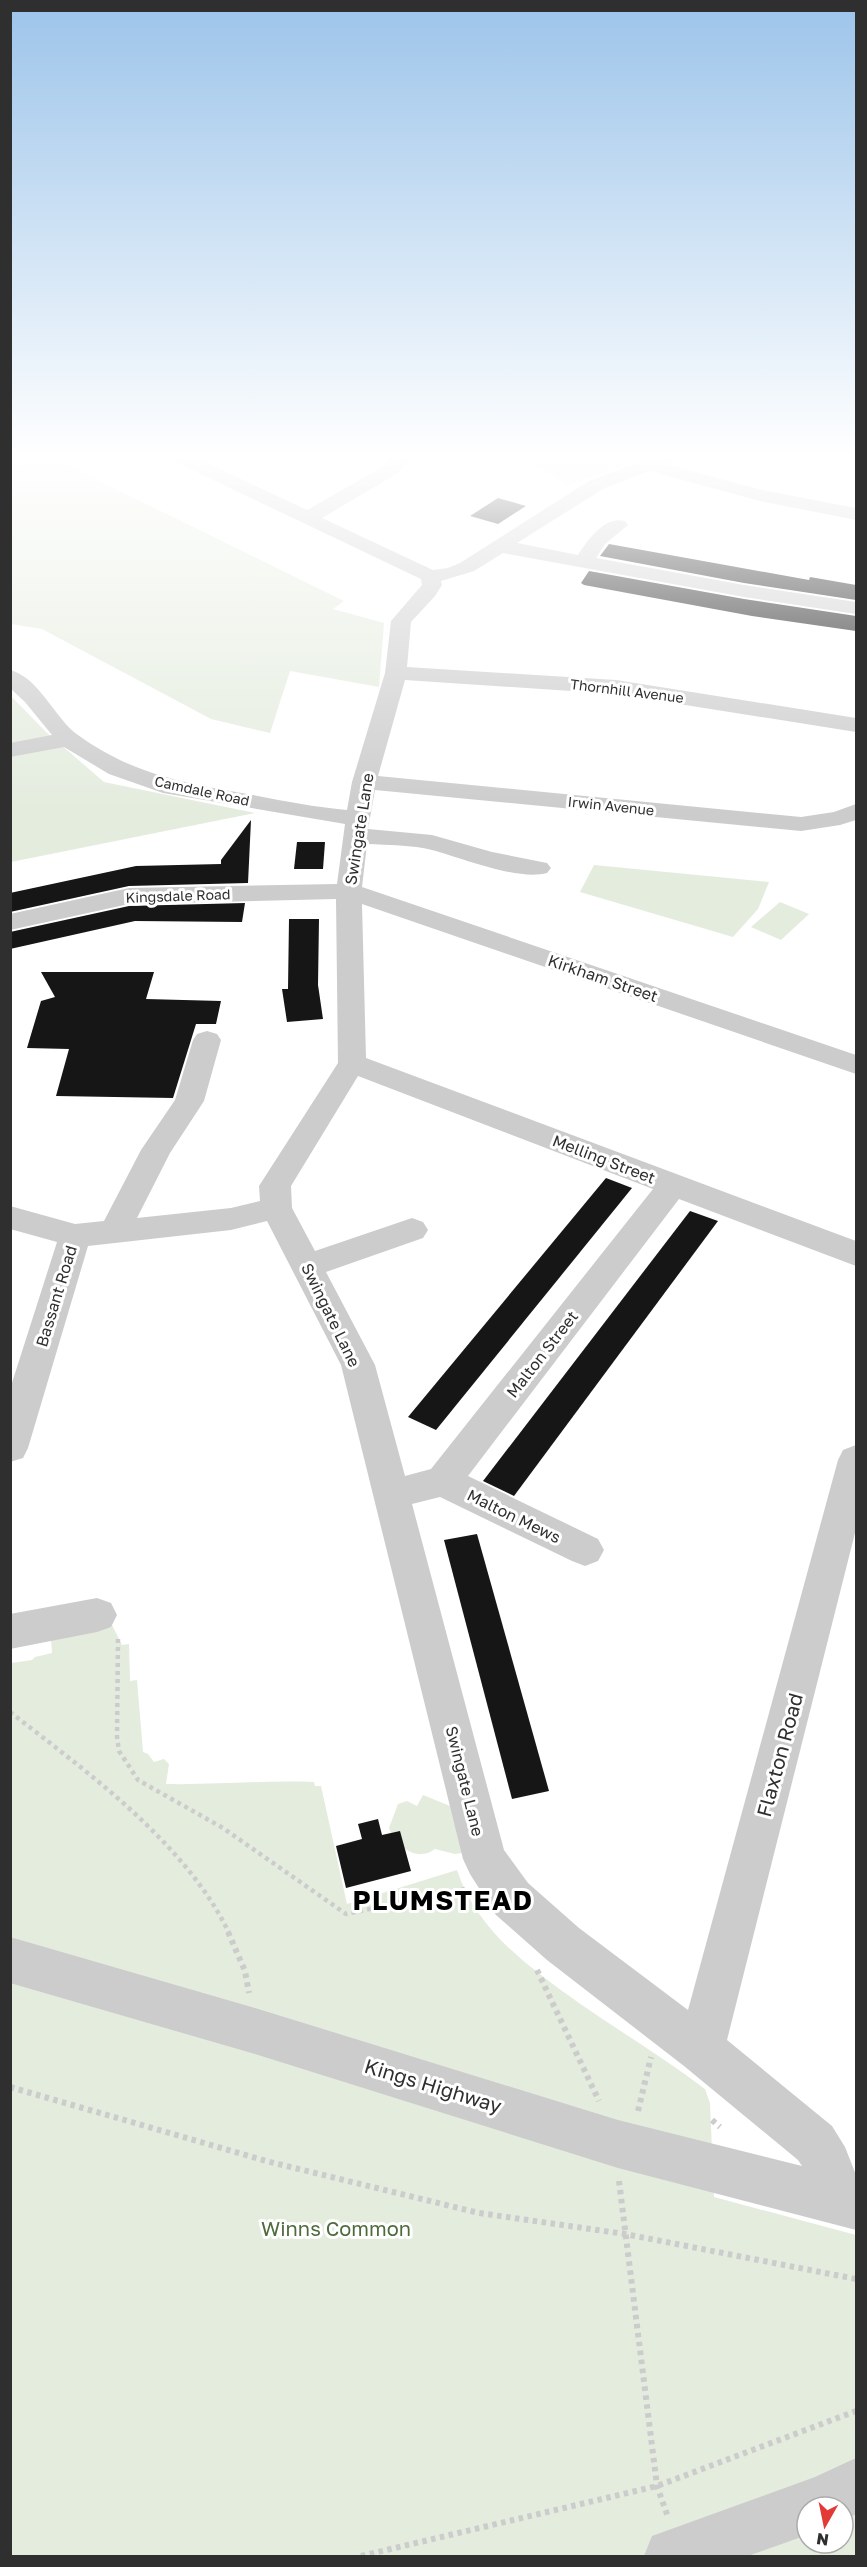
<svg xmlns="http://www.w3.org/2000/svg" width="867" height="2567" viewBox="0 0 867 2567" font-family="'Golos Text',sans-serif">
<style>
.green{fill:#e4ecde;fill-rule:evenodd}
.building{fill:#161616}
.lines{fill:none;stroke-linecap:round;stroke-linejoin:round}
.path-far2{stroke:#ccc;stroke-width:2;stroke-dasharray:1.5 1.5;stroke-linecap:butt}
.path-far1{stroke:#ccc;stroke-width:4.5;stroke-dasharray:4 4;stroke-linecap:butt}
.path{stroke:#ccc;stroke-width:6;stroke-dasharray:4.5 4.5;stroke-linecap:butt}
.minor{fill:#ccc;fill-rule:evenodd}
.labels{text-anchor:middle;stroke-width:6;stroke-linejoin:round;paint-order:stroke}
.far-street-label{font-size:14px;fill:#2f2f2f;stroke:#fff}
.street-label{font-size:16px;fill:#2f2f2f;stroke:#fff}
.near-street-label{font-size:20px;fill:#2f2f2f;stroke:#fff}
.near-park-label{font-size:20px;fill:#4e6b3d;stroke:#fff}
.near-district-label{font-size:27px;font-weight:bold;letter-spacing:1.5px;fill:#000;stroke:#fff}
</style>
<rect width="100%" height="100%" fill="#fff"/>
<g class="green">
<polygon points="514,454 655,454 569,485"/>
<polygon points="19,455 63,463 344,601 333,609 384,623 379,687 290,671 270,733 211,719 42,629 11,624 11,460"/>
<polygon points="10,695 46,732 104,782 255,813 11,862"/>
<polygon points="594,865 769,882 758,909 733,937 580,892"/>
<polygon points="780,902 809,914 781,940 751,927"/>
<path d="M112,1625L122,1645L129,1644L130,1681L137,1680L143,1752L148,1754L154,1762L164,1759L169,1764L166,1784C216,1785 264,1780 314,1782L315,1786H321L347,1904L457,1870C477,1931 529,1967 579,2003C621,2032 664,2058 705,2089L710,2103L714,2197L856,2235V2556H11V1663L32,1660L35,1657L52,1653L51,1638ZM807,2507H843V2543H807Z"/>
<path d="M423,1795L450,1806L468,1852L455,1854L435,1849C417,1863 396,1846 389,1828L398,1804L407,1801L417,1806Z"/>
</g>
<g class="building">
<polygon points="498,498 526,506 498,524 470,516"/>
<polygon points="609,544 809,580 810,577 856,585 856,600 744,583 600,556"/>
<polygon points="589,571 744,599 856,616 856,631 752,616 584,585 581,583"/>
<polygon points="251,820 248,883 129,886 10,912 10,893 136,866 221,864 221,860"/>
<polygon points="297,842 325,842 323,869 294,869"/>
<polygon points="245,903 242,922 135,921 10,949 10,932 129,906"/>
<polygon points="289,919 319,919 318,985 323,1019 287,1022 282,989 288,989"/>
<polygon points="41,972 154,972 146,999 221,1001 216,1024 196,1024 173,1098 56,1096 69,1049 27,1048 41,1001 55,997"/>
<polygon points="606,1178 632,1188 436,1430 408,1417"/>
<polygon points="690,1211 718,1221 514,1496 483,1481"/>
<polygon points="477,1534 549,1791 512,1799 444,1540"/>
<polygon points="378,1819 382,1835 400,1831 411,1871 346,1888 336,1846 362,1839 358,1824"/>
</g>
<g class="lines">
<polyline class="path-far2" points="10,468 27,474"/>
<g class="path-far1">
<polyline points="118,1639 117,1737 119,1751 138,1780 223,1828 346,1914 465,1889"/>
<path d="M10,1712C87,1772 186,1843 229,1933"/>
</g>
<g class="path">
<polyline points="228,1932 245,1971 249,1993"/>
<polyline points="537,1970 599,2101"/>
<polyline points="10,2087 266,2161 479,2213 625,2234 856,2279"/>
<polyline points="638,2111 651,2057"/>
<polyline points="712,2120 720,2127"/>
<polyline points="619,2181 657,2486 668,2517"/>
<polyline points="361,2556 657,2486 856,2411"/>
</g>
<g class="minor">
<path d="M164,454H188L307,510L386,465L390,461L389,454H407L408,462L398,473L322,518L433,570L448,568L460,563L589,481L660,454H686L683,458L666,464L762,490L856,508V520L760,501L649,471L603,489L517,543L578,555C588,540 604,516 625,521L628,525L605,544L596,558L744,585L856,602V614L744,597L503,553L474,571L441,581L442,585L435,596L411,622L407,667L616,680L856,718V732L616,694L405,680L378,776L801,817L834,812L856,804V820L840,825L801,831L375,790L368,829L432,835L492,852L547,863L551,868L547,873C518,881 462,858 432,850C412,845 388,845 367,844L362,887L856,1055V1074L362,904L366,1058L856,1241V1266L679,1199L468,1476L598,1539L604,1550L598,1561L585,1566L572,1561L440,1497L412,1504L504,1850L528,1883L579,1928L688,2010L838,1460L843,1450L856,1445V1529L727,2040L832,2126L845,2147L856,2175V2230L618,2168L255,2054L10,1983V1937L255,2008L618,2120L802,2166L798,2160L684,2066L547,1960L496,1915L470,1874L463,1859L341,1365L267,1221L231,1230L88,1246L28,1448L23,1458L10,1462V1389L57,1242L10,1229V1206L75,1224L104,1221L141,1150L175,1100L193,1040L197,1034L207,1031L217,1034L221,1040L204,1101L170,1153L137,1218L231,1208L260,1201L259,1186L338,1063L336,899L129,904L10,930V914L129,888L337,884L345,824L163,793L109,774L64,747L10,757V743L52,735L25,702L10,688V670C39,677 55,719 78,735C133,775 188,784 253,795C284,801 315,807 347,810L352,782L385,673L391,621L422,585L421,579L167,458ZM358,1076L653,1189L431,1469L405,1476L375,1365L326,1272L423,1238L428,1230L423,1222L412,1218L315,1251L292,1208L291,1186Z"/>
<polygon points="97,1598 111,1603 117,1615 111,1627 97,1632 10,1649 10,1614"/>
<polygon points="856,2458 856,2514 843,2521 843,2507 807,2507 807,2535 748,2556 644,2556 652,2536 815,2477"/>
</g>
</g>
<linearGradient id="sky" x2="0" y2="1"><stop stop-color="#9cc4ea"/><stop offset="0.56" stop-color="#fff"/><stop offset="1" stop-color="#fff" stop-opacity="0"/></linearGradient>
<rect width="867" height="814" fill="url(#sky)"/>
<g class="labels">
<g class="far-street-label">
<text transform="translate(627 691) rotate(7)" y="5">Thornhill Avenue</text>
<text transform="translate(202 791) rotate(12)" y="5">Camdale Road</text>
<text transform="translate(611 806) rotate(6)" y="5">Irwin Avenue</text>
<text transform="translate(178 896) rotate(-2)" y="5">Kingsdale Road</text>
</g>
<g class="street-label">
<text transform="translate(359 829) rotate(-81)" y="6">Swingate Lane</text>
<text transform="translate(603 978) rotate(19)" y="6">Kirkham Street</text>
<text transform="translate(604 1159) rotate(21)" y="6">Melling Street</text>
<text transform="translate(56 1296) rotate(-73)" y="6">Bassant Road</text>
<text transform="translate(331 1315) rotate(64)" y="6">Swingate Lane</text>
<text transform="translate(542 1354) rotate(-52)" y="6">Malton Street</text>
<text transform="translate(514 1516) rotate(26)" y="6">Malton Mews</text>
<text transform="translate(465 1781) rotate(76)" y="6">Swingate Lane</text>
</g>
<g class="near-street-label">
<text transform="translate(780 1755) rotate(-75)" y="7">Flaxton Road</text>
<text transform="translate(433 2086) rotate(17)" y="7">Kings Highway</text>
</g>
<g class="near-park-label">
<text x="336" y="2236">Winns Common</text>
</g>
<g class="near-district-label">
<text x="443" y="1910">PLUMSTEAD</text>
</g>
</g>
<rect width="867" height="2567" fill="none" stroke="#2f2f2f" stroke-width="24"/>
<g transform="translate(825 2525) rotate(189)"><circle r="28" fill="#ffffff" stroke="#acacac" stroke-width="1.5"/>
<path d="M0-4.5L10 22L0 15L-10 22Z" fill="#e23a35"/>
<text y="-9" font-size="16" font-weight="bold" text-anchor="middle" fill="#2f2f2f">N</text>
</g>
</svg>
